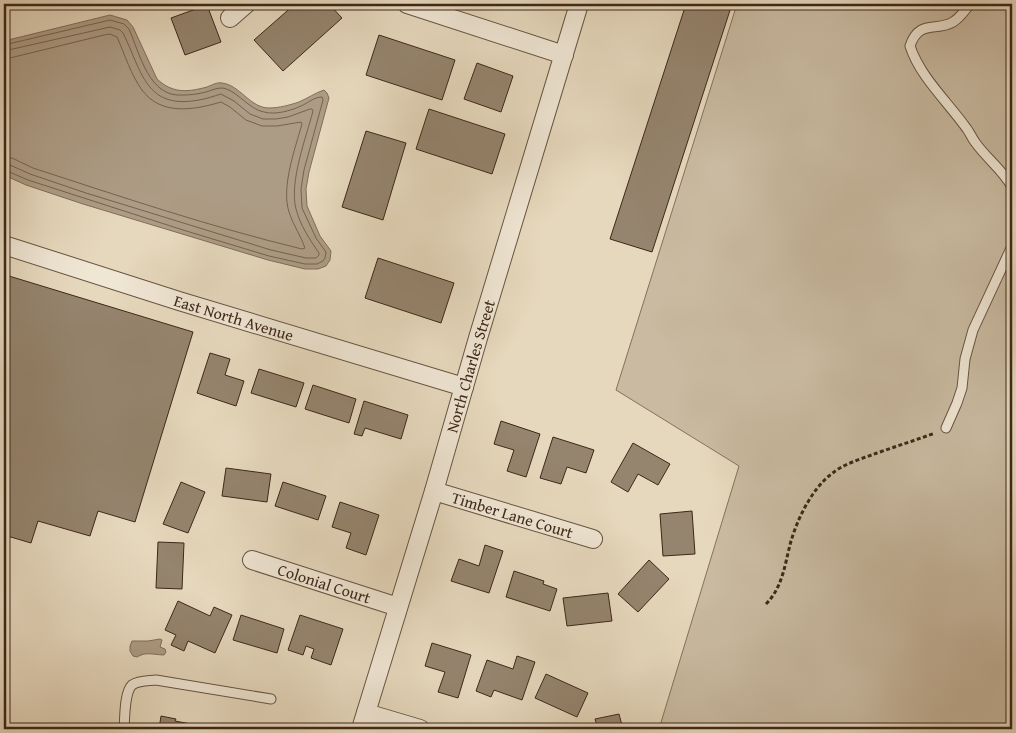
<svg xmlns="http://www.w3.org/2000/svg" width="1016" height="733" viewBox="0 0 1016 733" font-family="'Gentium Book Plus',serif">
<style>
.green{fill:#c9baa1;stroke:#83715d}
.water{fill:#ad9c85;stroke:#806e5a}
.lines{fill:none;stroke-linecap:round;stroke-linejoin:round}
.shore{stroke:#75624f;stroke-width:1}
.building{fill:#95846e;stroke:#3d2819}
.service-casing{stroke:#675442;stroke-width:11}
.minor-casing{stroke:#675442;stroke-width:20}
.path{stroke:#3d2819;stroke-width:3;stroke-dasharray:4 2.5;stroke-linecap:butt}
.service{stroke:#efe6d4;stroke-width:9}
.minor{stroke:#efe6d4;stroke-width:18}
.labels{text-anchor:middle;stroke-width:4;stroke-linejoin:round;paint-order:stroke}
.street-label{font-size:16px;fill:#3d2819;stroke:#efe6d4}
</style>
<rect width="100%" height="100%" fill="#e6d8bd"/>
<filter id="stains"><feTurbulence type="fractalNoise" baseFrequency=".004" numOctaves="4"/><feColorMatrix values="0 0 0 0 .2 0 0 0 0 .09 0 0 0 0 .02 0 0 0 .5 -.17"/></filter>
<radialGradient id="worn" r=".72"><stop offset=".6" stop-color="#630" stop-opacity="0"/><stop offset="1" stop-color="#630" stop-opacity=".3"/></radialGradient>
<polygon class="green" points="737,4 1012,4 1012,729 659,729 739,466 616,390"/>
<g class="water">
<path d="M110,15L127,20L133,27L157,79C173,94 188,92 207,87C212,85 217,82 222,83C240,85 250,108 269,108C279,108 290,105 299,102C308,98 315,93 324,90L327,93L329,98L309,172L306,189L307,206L320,236L331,251L330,260L326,266L318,269H305L268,260L83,204L26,185L4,175V41Z"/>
<path d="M160,639L162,640L160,647L165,649L166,652L164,655C158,655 151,653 144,654C141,655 139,656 137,657L133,656L130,651V646L132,641H148Z"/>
</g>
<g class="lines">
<g class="shore">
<path d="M4,45L110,20L124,24L129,29C140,54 149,98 183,95C191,95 198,94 206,92C210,91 216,88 221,88C235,88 248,109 264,112C275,115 290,111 301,106C308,103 314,97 322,97L323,100L304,170L301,189L302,208L316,238L326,252L325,258L323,261L317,264H305L269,256L183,230L28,180L7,171H4"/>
<path d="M4,51L110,27L120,30L123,33C142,71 145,110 199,100C206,99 214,96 221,94L234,101L250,114L263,119H276L288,117L310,109H312L313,111C306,138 289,182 296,209C300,225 310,240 319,253V255L316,258H306L271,250L86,193L30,174L10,165L4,164"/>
<path d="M4,59L10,58L104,35L110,34L117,37C125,55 131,75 142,90C161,116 194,110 221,102L230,107L246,120L262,126H277L301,122L302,124C295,149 281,187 289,212C293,225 301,236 305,248L302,249C211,227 122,197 33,168L12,158L4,157"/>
</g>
</g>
<g class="building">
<polygon points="295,4 329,4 342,18 283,71 254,40"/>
<polygon points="686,4 732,4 652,252 610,239"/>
<polygon points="207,5 221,42 185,55 171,18"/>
<polygon points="379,35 455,60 442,100 366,75"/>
<polygon points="477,63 513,76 501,112 464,99"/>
<polygon points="429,109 505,134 492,174 416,149"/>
<polygon points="366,131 406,143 383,220 342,207"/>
<polygon points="378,258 454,283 441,323 365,298"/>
<polygon points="9,276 193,332 135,522 98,511 90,536 38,521 31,543 4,535 4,291"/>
<polygon points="210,353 230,359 225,375 244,381 236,406 197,393"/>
<polygon points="259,369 304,383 296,407 251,393"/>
<polygon points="313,385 356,399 349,423 305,409"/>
<polygon points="364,401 408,415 401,439 365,428 362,436 354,434"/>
<polygon points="501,421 540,434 526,477 507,471 514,450 494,444"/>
<polygon points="553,437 594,450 586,473 567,467 561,484 540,478"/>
<polygon points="633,443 670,464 658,485 638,474 628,492 611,482"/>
<polygon points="226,468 271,474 267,502 222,496"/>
<polygon points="181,482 205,492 188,533 163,524"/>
<polygon points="283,482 326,496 318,520 275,506"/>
<polygon points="340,502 379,515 366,555 346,548 351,533 332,527"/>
<polygon points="692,511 695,554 663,556 660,514"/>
<polygon points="158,542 184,543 182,589 156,588"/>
<polygon points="485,545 503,551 489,593 451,581 459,559 479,566"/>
<polygon points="649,560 669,579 638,612 618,594"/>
<polygon points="514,571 544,581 543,584 557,589 550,611 506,597"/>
<polygon points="608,593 612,621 567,626 563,598"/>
<polygon points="178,601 210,616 214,607 232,615 215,653 188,641 184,651 171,645 176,635 165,630"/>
<polygon points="241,615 284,629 277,653 233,640"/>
<polygon points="300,615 343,629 331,665 311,658 314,649 306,646 303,655 288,650"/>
<polygon points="432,643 471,655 458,698 438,692 445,672 425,666"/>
<polygon points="517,656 535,662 522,700 494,690 491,697 476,691 487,660 513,669"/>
<polygon points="546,674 588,693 577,717 535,698"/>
<polygon points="619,714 623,729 598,729 595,719"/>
<polygon points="161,716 176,719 175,721 217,729 159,729"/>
</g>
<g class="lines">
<g class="service-casing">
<g id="service">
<path d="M970,4C965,10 960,18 953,22C936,32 919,19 910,46C920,77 948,102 967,129C970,133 972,138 975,142C986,158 1003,170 1012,187"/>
<polyline points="946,428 957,403 962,388 965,359 973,330 1012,246"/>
<path d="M124,729C125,718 124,693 132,685C139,680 148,681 156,680L271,699"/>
</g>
</g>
<g class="minor-casing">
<g id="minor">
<polyline points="407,4 564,55"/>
<polyline points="230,18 246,4"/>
<path id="s1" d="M4,245L179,301L464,387"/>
<path id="s2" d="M434,491L593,539"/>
<path id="s3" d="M252,560L398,607"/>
<polyline points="366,713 420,729"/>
<path id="s4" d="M361,729L434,491L478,338L579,4"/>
</g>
</g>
<path class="path" d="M766,604C783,587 785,563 791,541C798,518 811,491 829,476C842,464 861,459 877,453C897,446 916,440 935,433"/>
<use href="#service" class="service"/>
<use href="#minor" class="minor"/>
</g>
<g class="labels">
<g class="street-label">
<text dy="6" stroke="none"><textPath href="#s1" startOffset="241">East North Avenue</textPath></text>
<text dy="6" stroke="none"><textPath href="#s4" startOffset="379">North Charles Street</textPath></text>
<text dy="6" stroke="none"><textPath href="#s2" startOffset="82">Timber Lane Court</textPath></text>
<text dy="6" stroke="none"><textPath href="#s3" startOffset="76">Colonial Court</textPath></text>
</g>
</g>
<rect width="1016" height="733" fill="none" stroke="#e6d8bd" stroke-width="20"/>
<rect x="5" y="5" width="1006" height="723" fill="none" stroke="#3d2819" stroke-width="2.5"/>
<rect x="10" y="10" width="996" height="713" fill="none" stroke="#3d2819"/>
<rect width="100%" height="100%" filter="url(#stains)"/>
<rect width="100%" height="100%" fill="url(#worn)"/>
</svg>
